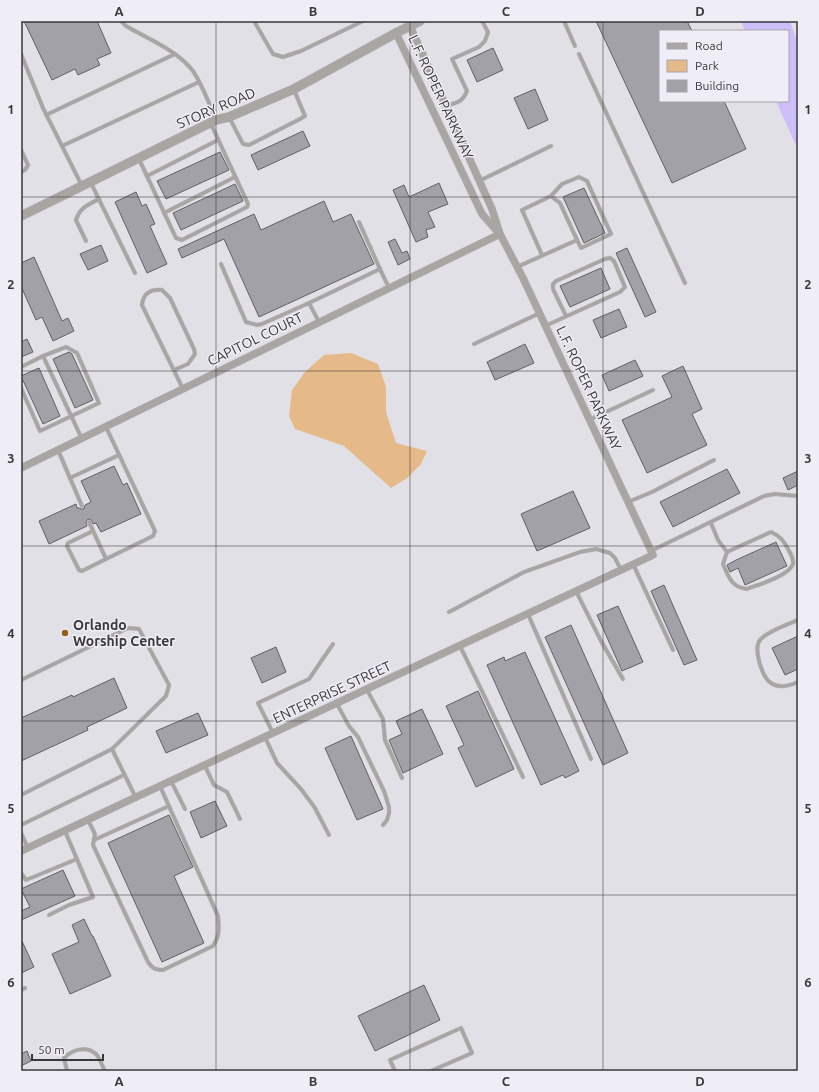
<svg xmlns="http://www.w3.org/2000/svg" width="819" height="1092" viewBox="0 0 819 1092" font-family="Ubuntu,sans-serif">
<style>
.green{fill:#e6b988}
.water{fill:#cdbef9}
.building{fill:#a3a1a8;stroke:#626067}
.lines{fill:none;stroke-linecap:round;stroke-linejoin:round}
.service-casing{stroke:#bfbec5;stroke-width:4.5}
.minor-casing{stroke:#bfbec5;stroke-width:8}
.tertiary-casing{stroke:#bfbec5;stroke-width:10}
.service{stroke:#a8a5a3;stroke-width:3.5}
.minor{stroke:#a8a5a3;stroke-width:7}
.tertiary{stroke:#a8a5a3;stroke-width:9}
.grid{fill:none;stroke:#39383b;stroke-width:1;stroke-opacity:0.55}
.poi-dot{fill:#945f15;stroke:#efedf5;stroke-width:1.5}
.labels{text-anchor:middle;stroke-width:3;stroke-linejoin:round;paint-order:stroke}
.street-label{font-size:14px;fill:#39383b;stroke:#efedf5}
.poi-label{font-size:14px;font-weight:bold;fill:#39383b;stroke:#efedf5;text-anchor:start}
.neatline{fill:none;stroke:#39383b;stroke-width:1.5}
.grid-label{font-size:13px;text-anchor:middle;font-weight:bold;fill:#39383b}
</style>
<rect width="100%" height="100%" fill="#e1e0e7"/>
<polygon class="green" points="351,353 378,364 386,387 386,412 396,443 427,451 421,464 407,478 391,488 344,446 295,429 289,416 292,390 305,372 324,355"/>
<polygon class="water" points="741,21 790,21 798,44 798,150 776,101 788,101 788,31 745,31"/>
<g class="building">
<polygon points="24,21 97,21 111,53 97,59 100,65 78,75 75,69 52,80"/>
<polygon points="596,21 687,21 692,31 660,31 660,101 724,101 746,149 672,183"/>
<polygon points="493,48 503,70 477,82 467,60"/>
<polygon points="535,89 548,120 528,129 514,98"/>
<polygon points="303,131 310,146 258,170 251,155"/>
<polygon points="220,152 229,170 166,199 157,181"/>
<polygon points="439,183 448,204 428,212 435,227 426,230 428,237 416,242 393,190 404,185 409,197"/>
<polygon points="235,184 243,201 181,230 173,213"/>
<polygon points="584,188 605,233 584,243 563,197"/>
<polygon points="136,192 142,206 146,204 155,224 150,226 167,264 147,273 115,202"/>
<polygon points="324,201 333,222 351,214 374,264 259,317 224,239 182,258 178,249 254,214 261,230"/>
<polygon points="395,239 402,253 407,251 410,259 398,265 388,242"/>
<polygon points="101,245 108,261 88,270 80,254"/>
<polygon points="627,248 656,312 645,317 616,253"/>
<polygon points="34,257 62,321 68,318 74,331 53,341 42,317 36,320 21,286 21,263"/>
<polygon points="601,268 610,289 570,307 560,286"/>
<polygon points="619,309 627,327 601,338 593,320"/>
<polygon points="27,339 33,352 21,357 21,342"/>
<polygon points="525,344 534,363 495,380 487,362"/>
<polygon points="69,352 72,354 93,400 75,408 53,359"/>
<polygon points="635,360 643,376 609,391 602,375"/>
<polygon points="683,366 702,409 692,414 707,445 647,473 622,420 672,397 662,376"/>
<polygon points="39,368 60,416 43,424 21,376"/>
<polygon points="114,466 123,485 127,483 141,514 101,532 96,523 93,524 91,520 88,519 86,522 87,526 49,544 39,521 76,504 77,508 79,508 81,509 84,509 85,505 91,502 81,481"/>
<polygon points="727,469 740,493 673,527 660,502"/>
<polygon points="798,471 798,485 788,490 783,478"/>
<polygon points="573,491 590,528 537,551 521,514"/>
<polygon points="776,542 787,566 745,585 738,568 730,572 727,565 736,560"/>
<polygon points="664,585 697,660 684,665 651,591"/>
<polygon points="618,606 643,662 622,671 597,615"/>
<polygon points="571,625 628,753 603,765 545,637"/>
<polygon points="798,636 798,669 785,675 772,648"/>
<polygon points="276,647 286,672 262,683 251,658"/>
<polygon points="525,652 579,771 565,778 563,775 541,785 487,665 504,657 505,661"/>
<polygon points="114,678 127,708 87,727 88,730 21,761 21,718 72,695 73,697"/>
<polygon points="478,691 514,769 476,787 458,748 464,745 446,706"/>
<polygon points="422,709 443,754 403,773 389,740 402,734 396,721"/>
<polygon points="198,713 208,735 166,753 156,731"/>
<polygon points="351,736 383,809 357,820 325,748"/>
<polygon points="215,801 227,826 201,838 190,812"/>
<polygon points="169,815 193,867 174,876 204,943 162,962 108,843"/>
<polygon points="63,870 75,896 21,920 21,911 30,907 21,889"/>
<polygon points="84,919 92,936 93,936 111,976 70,994 52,954 79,942 72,925"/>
<polygon points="21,939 34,967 21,973"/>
<polygon points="424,985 440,1020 375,1051 358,1016"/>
<polygon points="27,1051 31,1061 21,1066 21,1054"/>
</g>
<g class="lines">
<g class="service-casing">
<g id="service">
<path d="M121,21L126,26C148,39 177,50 193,71C203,86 209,104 216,119"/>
<polyline points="254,21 273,54 283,57 301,51 363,21"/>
<polyline points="564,21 575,46"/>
<polyline points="21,54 43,108 82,186"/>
<polyline points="579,54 685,283"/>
<path d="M446,106C457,102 462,103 467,91L452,59L479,47L485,41L488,32L482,21"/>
<polyline points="46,115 175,54"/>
<polyline points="229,117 243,144 249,145 300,119 305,116 294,90"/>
<polyline points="62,146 199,82"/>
<polyline points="21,150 28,165 25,170 21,172"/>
<polyline points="139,159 176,238 182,240 247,207 248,204 211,124"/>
<polyline points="147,176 218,140"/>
<polyline points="479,181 551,146"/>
<polyline points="91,183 135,273"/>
<polyline points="551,196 560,203 577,240"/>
<polyline points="164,213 235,177"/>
<polyline points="359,222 380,269"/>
<path d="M86,241L76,220C80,207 88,205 99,199"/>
<polyline points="221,264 246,322 257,325 262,324 309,303 319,322"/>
<polyline points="517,267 577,240 581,248 611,234 587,181 579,177 562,184 551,196 522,210 542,255"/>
<polyline points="309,303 380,269 389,288"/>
<polyline points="545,326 620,292 625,287 614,261 610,258 605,259 556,281 553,284 553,289 566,316"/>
<polyline points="474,344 540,313"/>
<polyline points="21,367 43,356 82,439"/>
<path d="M174,370L188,364L195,354L194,349L170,298L162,290C151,289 143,293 142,305L183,389"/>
<polyline points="21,388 40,431 99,403 77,353 66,347 43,356"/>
<polyline points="589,420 653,390"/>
<polyline points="58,450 82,506"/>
<polyline points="70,478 119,455"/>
<polyline points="628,502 652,492 714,460"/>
<polyline points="89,522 106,559 153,536 155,531 106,427"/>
<path d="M711,523L718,540L727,552L771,532C780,536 784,541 788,549C791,554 794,559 793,564C789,576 757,585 747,589C731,587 729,577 723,564L727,552"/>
<polyline points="93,531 68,543 67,546 79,570 82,571 106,559"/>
<polyline points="651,551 764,496 775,494 798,496"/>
<polyline points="633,564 673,650"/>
<polyline points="576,591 601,641 623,679"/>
<polyline points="449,612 524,572 580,552 596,549 610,553 615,558 621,570"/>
<polyline points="528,614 591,759"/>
<path d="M798,620C788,624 766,632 760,640C753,649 762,677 771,683C779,689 789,686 798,682"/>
<polyline points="460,646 481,689 523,777"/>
<polyline points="21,680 128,628 139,629 169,685 166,696 112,749 21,795"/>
<polyline points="367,690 383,719 385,740 402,778"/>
<polyline points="337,704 349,726 358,737 384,791 389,807 389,813 387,820 383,825"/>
<polyline points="273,733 258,703 309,679 333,644"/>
<polyline points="265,737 277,763 301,789 315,808 329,835"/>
<polyline points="112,749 136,798"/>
<polyline points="205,766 214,785 227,792 240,819"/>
<polyline points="171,781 185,809"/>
<path d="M88,820L95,834L93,845L148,962C152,968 155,970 163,970L213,946C220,936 219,928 218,916L160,786"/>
<polyline points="21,825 124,775"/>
<polyline points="21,833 28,848"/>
<polyline points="94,840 169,806"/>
<polyline points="21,873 26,880 77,859"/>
<polyline points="49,915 69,905 93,897 65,831"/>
<polyline points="21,990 25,988"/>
<path d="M67,1071L64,1058C72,1050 86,1045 96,1054C100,1058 102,1066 105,1071"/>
<polyline points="395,1071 390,1060 461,1028 472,1053 431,1071"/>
</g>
</g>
<g class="minor-casing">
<g id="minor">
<polyline points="396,33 482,214 497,231"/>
<polyline points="21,468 500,234"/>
<polyline points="21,851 653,555 523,278 500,234 492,209 410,26"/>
</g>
</g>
<g class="tertiary-casing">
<polyline id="tertiary" points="21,216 216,120 229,117 294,89 396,33 420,21"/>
</g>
<use href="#service" class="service"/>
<use href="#minor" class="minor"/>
<use href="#tertiary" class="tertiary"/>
</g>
<path class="grid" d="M216,21V1071M410,21V1071M603,21V1071M21,197H798M21,371H798M21,546H798M21,721H798M21,895H798"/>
<circle class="poi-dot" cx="65" cy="633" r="4"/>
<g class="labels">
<g class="street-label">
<text transform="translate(441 97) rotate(65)" y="5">L.F. ROPER PARKWAY</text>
<text transform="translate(216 108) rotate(-23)" y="5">STORY ROAD</text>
<text transform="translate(255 339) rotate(-26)" y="5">CAPITOL COURT</text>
<text transform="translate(589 388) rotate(65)" y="5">L.F. ROPER PARKWAY</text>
<text transform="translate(332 692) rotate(-25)" y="5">ENTERPRISE STREET</text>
</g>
<g class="poi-label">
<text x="73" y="630">Orlando<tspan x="73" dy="16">Worship Center</tspan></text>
</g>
</g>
<rect width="819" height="1092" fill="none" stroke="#efedf5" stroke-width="44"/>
<rect x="659" y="30" width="130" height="72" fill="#efedf5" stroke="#a6a5ab"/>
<rect x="667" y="43" width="20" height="6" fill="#a8a5a3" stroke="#a6a5ab"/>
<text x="695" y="50" font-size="12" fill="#39383b">Road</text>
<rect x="667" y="60" width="20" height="12" fill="#e6b988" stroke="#a6a5ab"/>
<text x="695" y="70" font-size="12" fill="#39383b">Park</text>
<rect x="667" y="80" width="20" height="12" fill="#a3a1a8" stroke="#a6a5ab"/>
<text x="695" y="90" font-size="12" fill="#39383b">Building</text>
<path d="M32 1054v6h71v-6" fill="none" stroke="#39383b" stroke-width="2"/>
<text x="38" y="1054" font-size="12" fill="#39383b" stroke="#efedf5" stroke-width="3" paint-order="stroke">50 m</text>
<rect x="22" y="22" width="775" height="1048" class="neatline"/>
<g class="grid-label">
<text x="119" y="16">A</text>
<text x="313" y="16">B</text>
<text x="506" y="16">C</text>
<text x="700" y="16">D</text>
<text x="11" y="114">1</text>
<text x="808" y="114">1</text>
<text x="11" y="289">2</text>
<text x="808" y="289">2</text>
<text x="11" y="463">3</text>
<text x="808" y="463">3</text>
<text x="11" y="638">4</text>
<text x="808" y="638">4</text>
<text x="11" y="813">5</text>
<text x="808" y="813">5</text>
<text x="11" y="987">6</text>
<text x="808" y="987">6</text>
<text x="119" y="1086">A</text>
<text x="313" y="1086">B</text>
<text x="506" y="1086">C</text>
<text x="700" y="1086">D</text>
</g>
</svg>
